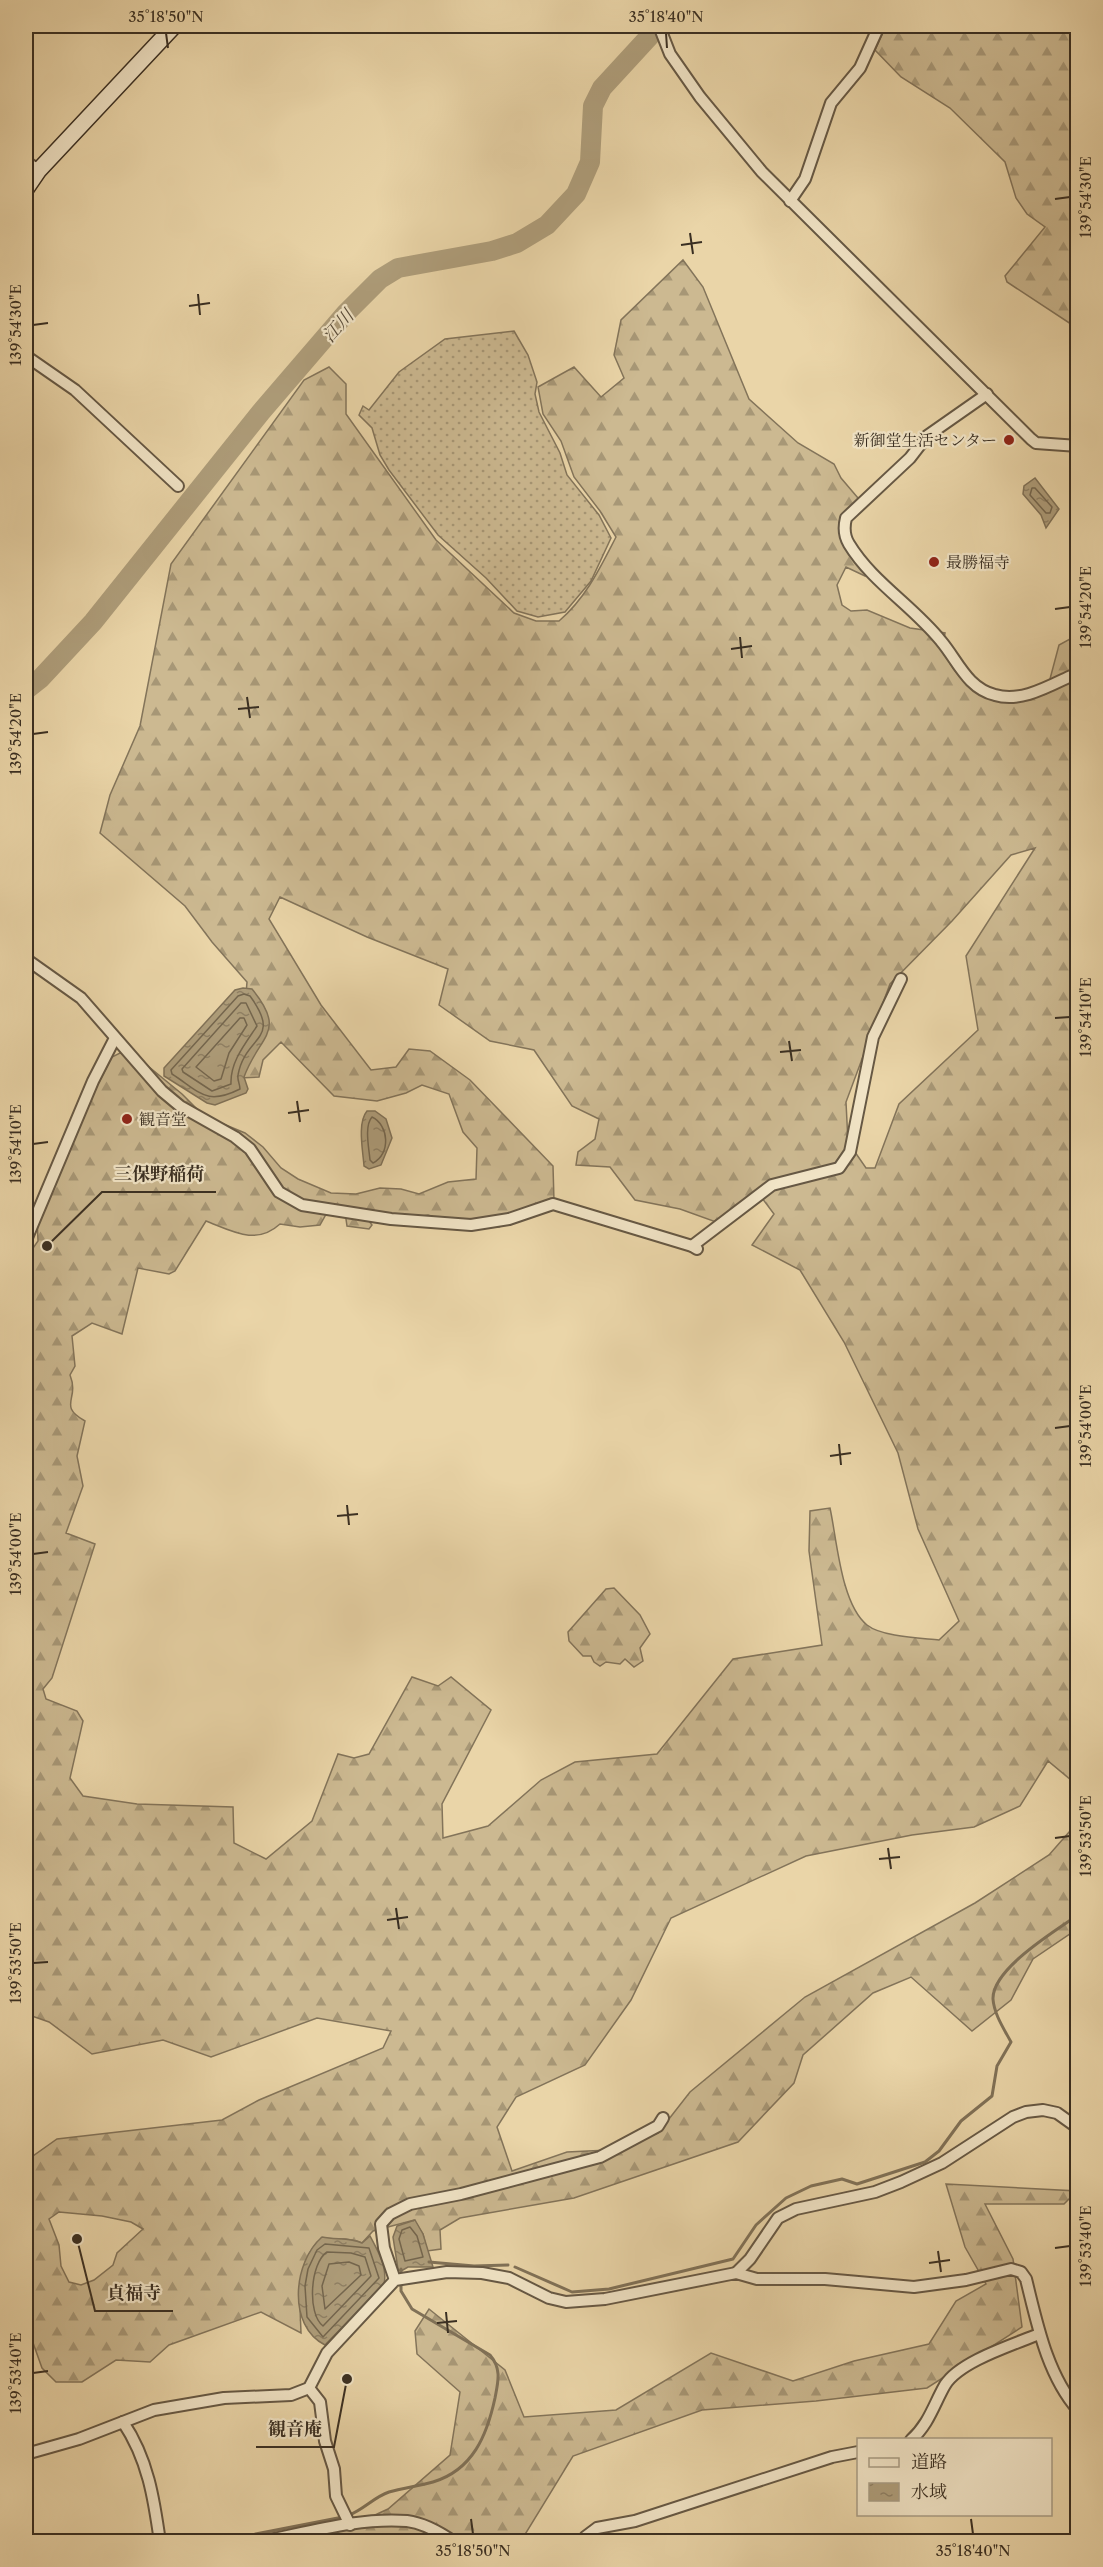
<svg xmlns="http://www.w3.org/2000/svg" width="1103" height="2567" viewBox="0 0 1103 2567" font-family="'Libre Caslon Text','Noto Serif JP',serif">
<style>
.grass{fill:url(#grass-dots);stroke:#83745a;stroke-width:1.5}
.forest{fill:url(#forest-firs);stroke:#83745a;stroke-width:1.5;fill-rule:evenodd}
.water{fill:url(#water-ripples);stroke:#807157;stroke-width:1.5}
.lines{fill:none;stroke-linecap:round;stroke-linejoin:round}
.shore{stroke:#74664e;stroke-width:1.5}
.stream{stroke:#807157;stroke-width:3}
.river{stroke:#ae9d7a;stroke-width:20}
.street-casing{stroke:#665844;stroke-width:14}
.secondary-casing{stroke:#3a2f22;stroke-width:18}
.street{stroke:#f1e4c6;stroke-width:10}
.secondary{stroke:#f1e4c6;stroke-width:15}
.ticks{fill:none;stroke:#3a2f22;stroke-width:2}
.poi-dot{fill:#8f2418;stroke:#f1e4c6;stroke-width:2}
.labels{text-anchor:middle;stroke-width:4.5;stroke-linejoin:round;paint-order:stroke}
.poi-label{font-size:16px;fill:#3a2f22;stroke:#f1e4c6;text-anchor:start}
.water-label{font-size:18px;font-style:italic;fill:#574a38;stroke:#f1e4c6}
.leader{fill:none;stroke:#3a2f22;stroke-width:2}
.callout-dot{fill:#3a2f22;stroke:#f1e4c6;stroke-width:2}
.callout-label{font-size:18px;text-anchor:middle;font-weight:bold;fill:#3a2f22;stroke:#f1e4c6;stroke-width:4.5;stroke-linejoin:round;paint-order:stroke}
.neatline{fill:none;stroke:#3a2f22;stroke-width:2}
.ticks-label{font-size:15px;text-anchor:middle;fill:#3a2f22}
</style>
<defs>
<pattern id="grass-dots" width="8" height="8" patternUnits="userSpaceOnUse" patternTransform="scale(1.5)"><rect width="8" height="8" fill="#ccb991"/><path d="M2 2h.1M6 6h.1" fill="none" stroke="#a79776" stroke-width="1.8" stroke-linecap="round"/></pattern>
<pattern id="forest-firs" width="22" height="20" patternUnits="userSpaceOnUse" patternTransform="scale(1.5)"><rect width="22" height="20" fill="#ccb991"/><path d="M5 1l3.5 6h-7zM16 11l3.5 6h-7z" fill="#a79776"/></pattern>
<pattern id="water-ripples" width="26" height="14" patternUnits="userSpaceOnUse" patternTransform="scale(1.5)"><rect width="26" height="14" fill="#ae9d7a"/><path d="M2 4q2-2 4 0t4 0M15 11q2-2 4 0t4 0" fill="none" stroke="#8f8064"/></pattern>
</defs>
<rect width="100%" height="100%" fill="#ead5a8"/>
<filter id="stains"><feTurbulence type="fractalNoise" baseFrequency=".00333" numOctaves="4"/><feColorMatrix values="0 0 0 0 .2 0 0 0 0 .09 0 0 0 0 .02 0 0 0 .5 -.17"/></filter>
<radialGradient id="worn" r=".72"><stop offset=".6" stop-color="#630" stop-opacity="0"/><stop offset="1" stop-color="#630" stop-opacity=".3"/></radialGradient>
<polygon class="grass" points="514,331 528,355 537,382 535,394 539,412 560,453 567,475 599,515 611,538 591,581 565,612 538,617 517,611 486,578 438,535 389,470 380,455 372,428 359,415 363,406 369,410 399,372 445,339"/>
<g class="forest">
<polygon points="886,26 1077,26 1077,328 1007,282 1005,276 1045,227 1027,214 1016,198 1005,162 950,108 901,77 875,50"/>
<path d="M683,260L703,287L749,399L798,443L834,464L841,478L858,498C830,533 838,541 865,573V576L846,567L837,585L842,605L851,611L867,610L910,628L945,633C938,667 976,699 1009,700C1020,700 1034,696 1046,694L1059,645L1072,638L1077,629V1785L1048,1761L1020,1806L974,1827L912,1835L806,1856L671,1918L631,2000L585,2065L516,2097L497,2127L512,2171L567,2152L609,2150L658,2133L690,2092L805,1997L975,1903L1049,1855L1077,1823V1929L1033,1959L1011,2000L972,2031L911,1977L873,1993L803,2055L794,2083L738,2142L574,2198L460,2218L440,2230L441,2249L427,2251L423,2234L414,2220L373,2231L362,2243C350,2237 336,2240 322,2238C294,2262 300,2299 301,2333L261,2312L169,2345L150,2362L116,2360L82,2382H56L42,2368L26,2323V2161L57,2139L222,2120L259,2100L383,2048L391,2031L317,2018L211,2057L163,2040L92,2054L49,2022L26,2014V1258L38,1241L37,1217L82,1115L112,1057L120,1053L138,1058L182,1094L204,1116L245,1133L263,1147L281,1168L298,1179L331,1193L356,1194L380,1188L401,1189L419,1194L448,1182L476,1179L477,1148L463,1132L449,1094L422,1085L406,1093L377,1101L334,1096L281,1042L263,1060L259,1077L239,1078L247,982L212,942L185,906L100,833L110,795L140,726L171,564L304,380L329,367L346,384V414L436,540L514,613L536,621H559C586,598 600,568 616,537L600,511L574,477L561,441L543,414L538,387L574,367L601,397L624,378L614,355L621,320ZM1035,848L966,956L978,1030L899,1104L875,1168H866L848,1142L846,1102L890,984L952,921L1011,855ZM280,897L367,937L448,969L439,1005L490,1041L534,1050L572,1106L599,1119L595,1139L578,1152L576,1165L610,1167L635,1200L680,1209L727,1226L762,1198L774,1214L752,1245L800,1270L844,1342L898,1453L918,1529L959,1621L939,1640C921,1638 882,1637 867,1625C841,1604 837,1540 830,1508L810,1511L809,1551L822,1645L733,1659L657,1754L575,1762L541,1780L488,1826L443,1838L442,1804L491,1710L451,1677L438,1686L412,1677L369,1754L354,1758L338,1754L312,1821L266,1859L234,1843L233,1807L137,1804L83,1796L70,1778L83,1721L77,1711L46,1699L43,1689L52,1678L95,1544L66,1533L83,1486L77,1456L85,1421C57,1405 80,1400 70,1375L75,1366L72,1336L92,1323L122,1334L138,1268L169,1274L175,1271L206,1221C232,1231 256,1246 280,1224L300,1227L320,1225L329,1209L350,1210L346,1219L347,1226L369,1229L372,1225L369,1221L373,1211L417,1217L428,1215L451,1223L499,1227L554,1201L553,1166L470,1080L430,1051L409,1049L396,1067L371,1070L321,1005L269,919ZM59,2212L102,2216L131,2222L143,2229L117,2253L113,2265L94,2280L81,2285L69,2282L61,2266L59,2245L49,2219Z"/>
<polygon points="614,1588 640,1615 650,1634 640,1648 643,1661 634,1667 625,1659 620,1664 606,1662 600,1666 594,1662 591,1656 583,1656 569,1641 568,1632 606,1589"/>
<polygon points="946,2184 1077,2191 1064,2204 985,2204 1013,2259 1022,2327 927,2388 816,2401 702,2410 573,2456 521,2541 391,2542 385,2537 338,2542 270,2542 336,2533 388,2509 450,2455 460,2392 417,2354 415,2331 429,2309 505,2370 524,2417 616,2410 711,2353 793,2381 854,2361 929,2344 956,2301 986,2284 965,2247"/>
</g>
<g class="water">
<polygon points="1035,478 1059,509 1046,528 1041,515 1023,494 1024,486"/>
<path d="M243,988L252,989C288,1033 259,1035 244,1077L248,1089L246,1093L215,1105L207,1103L164,1076V1068L235,990Z"/>
<path d="M367,1111H375L386,1119L392,1138L381,1165L369,1169L364,1166C363,1151 357,1123 367,1111Z"/>
<polygon points="415,2220 423,2234 433,2267 408,2267 401,2271 398,2269 393,2237 397,2226"/>
<path d="M370,2236C377,2249 388,2268 384,2284L325,2345C287,2326 293,2262 322,2237C336,2240 350,2237 362,2243Z"/>
</g>
<g class="lines">
<g class="shore">
<polygon points="1032,488 1035,488 1052,507 1050,513 1046,513 1030,495"/>
<path d="M244,994L250,996C283,1041 245,1035 238,1075C237,1080 240,1084 240,1089C206,1106 200,1092 172,1074L171,1070L238,996Z"/>
<path d="M241,1003H246L257,1026C245,1044 230,1062 231,1084L212,1091L183,1072L182,1069Z"/>
<polygon points="240,1018 244,1018 247,1025 229,1053 221,1079 214,1081 196,1067"/>
<path d="M372,1117C389,1125 391,1154 373,1163L370,1160C369,1148 364,1126 372,1117Z"/>
<polygon points="410,2227 417,2236 423,2257 405,2261 399,2239 402,2230"/>
<polygon points="325,2244 369,2248 379,2278 323,2337 307,2317 305,2286 308,2269 317,2250"/>
<path d="M327,2252L351,2253L365,2257L371,2276L323,2326C307,2314 310,2263 327,2252Z"/>
<polygon points="349,2262 359,2266 361,2275 325,2309 322,2286 329,2264"/>
</g>
<g class="stream">
<polyline points="429,2262 474,2266 508,2265"/>
<path d="M515,2267L572,2292L609,2289L733,2259L756,2225L786,2198L811,2186L842,2179L857,2184L925,2162L939,2151L961,2121L992,2096L997,2066L1011,2042C1004,2029 994,2014 993,1999C992,1969 1055,1931 1078,1915"/>
<path d="M349,2515C363,2510 374,2497 389,2492C403,2488 419,2486 433,2482C473,2470 487,2435 495,2398C498,2382 502,2369 490,2355L412,2309L401,2291V2269"/>
<polyline points="215,2542 343,2517"/>
</g>
<polyline class="river" points="26,690 40,679 93,622 261,412 346,313 380,279 398,268 492,251 517,243 547,225 576,194 590,162 593,106 602,88 659,26"/>
<g class="street-casing">
<g id="street">
<polyline points="659,26 670,54 700,97 762,172 1031,439 1036,443 1078,446"/>
<polyline points="26,162 39,170"/>
<polyline points="790,201 805,179 831,103 860,68 879,26"/>
<polyline points="26,356 75,390 178,486"/>
<path d="M987,394L927,436L910,458L846,518C844,526 844,536 849,544C872,582 913,606 941,641C958,661 967,688 995,695C1021,703 1049,686 1073,675"/>
<polyline points="26,959 81,998 162,1091 180,1106 235,1137 250,1149 279,1192 302,1205 391,1219 471,1225 509,1219 553,1204 692,1246 697,1249"/>
<polyline points="26,1240 93,1081 115,1038"/>
<polyline points="692,1246 772,1185 839,1168 850,1152 873,1037 901,979"/>
<polyline points="736,2273 750,2259 778,2218 796,2209 875,2192 901,2182 942,2163 1013,2117 1026,2112 1043,2110 1057,2113 1078,2128"/>
<polyline points="395,2280 384,2248 381,2224 390,2214 410,2204 461,2194 600,2157 658,2126 663,2118"/>
<polyline points="309,2388 320,2402 325,2441 334,2469 336,2496 350,2525"/>
<path d="M123,2422C148,2459 154,2499 160,2542"/>
<path d="M911,2440C929,2424 934,2404 945,2385C960,2361 1013,2345 1039,2334"/>
<path d="M26,2454L79,2439L154,2410L224,2398L291,2395L309,2388L327,2353L395,2280L447,2272L482,2273L509,2278L549,2298L566,2302L605,2299L736,2273L757,2279H825L914,2287L966,2280L1011,2269L1021,2272L1026,2279C1037,2323 1047,2375 1078,2410"/>
<path d="M259,2542C306,2533 359,2517 407,2521C423,2523 441,2533 454,2542"/>
<polyline points="585,2542 585,2537 597,2528 635,2521 832,2457 858,2452"/>
</g>
</g>
<g class="secondary-casing">
<polyline id="secondary" points="26,189 39,170 174,26"/>
</g>
<use href="#street" class="street"/>
<use href="#secondary" class="secondary"/>
</g>
<path class="ticks" d="M166,33L168,48M666,33L667,48M1055,199L1070,197M690,233L693,254M681,245L702,242M198,294L200,315M189,306L210,303M33,325L48,323M1055,609L1070,607M740,637L742,658M731,649L752,646M247,697L250,718M238,709L259,707M33,734L48,732M1055,1018L1070,1017M789,1041L792,1061M780,1052L801,1050M297,1101L300,1122M288,1113L309,1110M33,1144L48,1142M1055,1428L1070,1426M839,1444L841,1465M830,1456L851,1453M347,1505L349,1525M337,1516L358,1514M33,1554L48,1552M1055,1838L1070,1836M888,1848L891,1869M879,1859L900,1857M396,1908L399,1929M387,1920L408,1917M33,1963L48,1962M1055,2248L1070,2246M938,2251L941,2272M929,2263L950,2260M446,2312L448,2333M437,2323L457,2321M33,2373L48,2371M471,2519L473,2534M971,2519L973,2534"/>
<g class="poi-dot">
<circle cx="1009" cy="440" r="6"/>
<circle cx="934" cy="562" r="6"/>
<circle cx="127" cy="1119" r="6"/>
</g>
<g class="labels">
<g class="poi-label">
<text x="997" y="446" text-anchor="end">新御堂生活センター</text>
<text x="946" y="568">最勝福寺</text>
<text x="139" y="1125">観音堂</text>
</g>
<g class="water-label">
<text transform="translate(338 326) rotate(-48)" y="6">江川</text>
</g>
</g>
<path class="leader" d="M47 1246L102 1192H216M77 2239L95 2311H173M347 2379L334 2447H256"/>
<g class="callout-dot">
<circle cx="47" cy="1246" r="6"/>
<circle cx="77" cy="2239" r="6"/>
<circle cx="347" cy="2379" r="6"/>
</g>
<g class="callout-label">
<text x="159" y="1180">三保野稲荷</text>
<text x="134" y="2299">貞福寺</text>
<text x="295" y="2435">観音庵</text>
</g>
<rect width="1103" height="2567" fill="none" stroke="#ead5a8" stroke-width="66"/>
<rect x="857" y="2438" width="195" height="78" fill="#f1e4c6" stroke="#a89c84" stroke-width="1.5"/>
<rect x="869" y="2458" width="30" height="9" fill="#f1e4c6" stroke="#a89c84" stroke-width="1.5"/>
<text x="911" y="2468" font-size="18" fill="#3a2f22">道路</text>
<rect x="869" y="2483" width="30" height="18" fill="url(#water-ripples)" stroke="#a89c84" stroke-width="1.5"/>
<text x="911" y="2498" font-size="18" fill="#3a2f22">水域</text>
<rect x="33" y="33" width="1037" height="2501" class="neatline"/>
<g class="ticks-label">
<text x="166" y="22">35°18'50"N</text>
<text x="666" y="22">35°18'40"N</text>
<text transform="translate(1086 197) rotate(-90)" y="5">139°54'30"E</text>
<text transform="translate(16 325) rotate(-90)" y="5">139°54'30"E</text>
<text transform="translate(1086 607) rotate(-90)" y="5">139°54'20"E</text>
<text transform="translate(16 734) rotate(-90)" y="5">139°54'20"E</text>
<text transform="translate(1086 1017) rotate(-90)" y="5">139°54'10"E</text>
<text transform="translate(16 1144) rotate(-90)" y="5">139°54'10"E</text>
<text transform="translate(1086 1426) rotate(-90)" y="5">139°54'00"E</text>
<text transform="translate(16 1554) rotate(-90)" y="5">139°54'00"E</text>
<text transform="translate(1086 1836) rotate(-90)" y="5">139°53'50"E</text>
<text transform="translate(16 1963) rotate(-90)" y="5">139°53'50"E</text>
<text transform="translate(1086 2246) rotate(-90)" y="5">139°53'40"E</text>
<text transform="translate(16 2373) rotate(-90)" y="5">139°53'40"E</text>
<text x="473" y="2556">35°18'50"N</text>
<text x="973" y="2556">35°18'40"N</text>
</g>
<rect width="100%" height="100%" filter="url(#stains)"/>
<rect width="100%" height="100%" fill="url(#worn)"/>
</svg>
